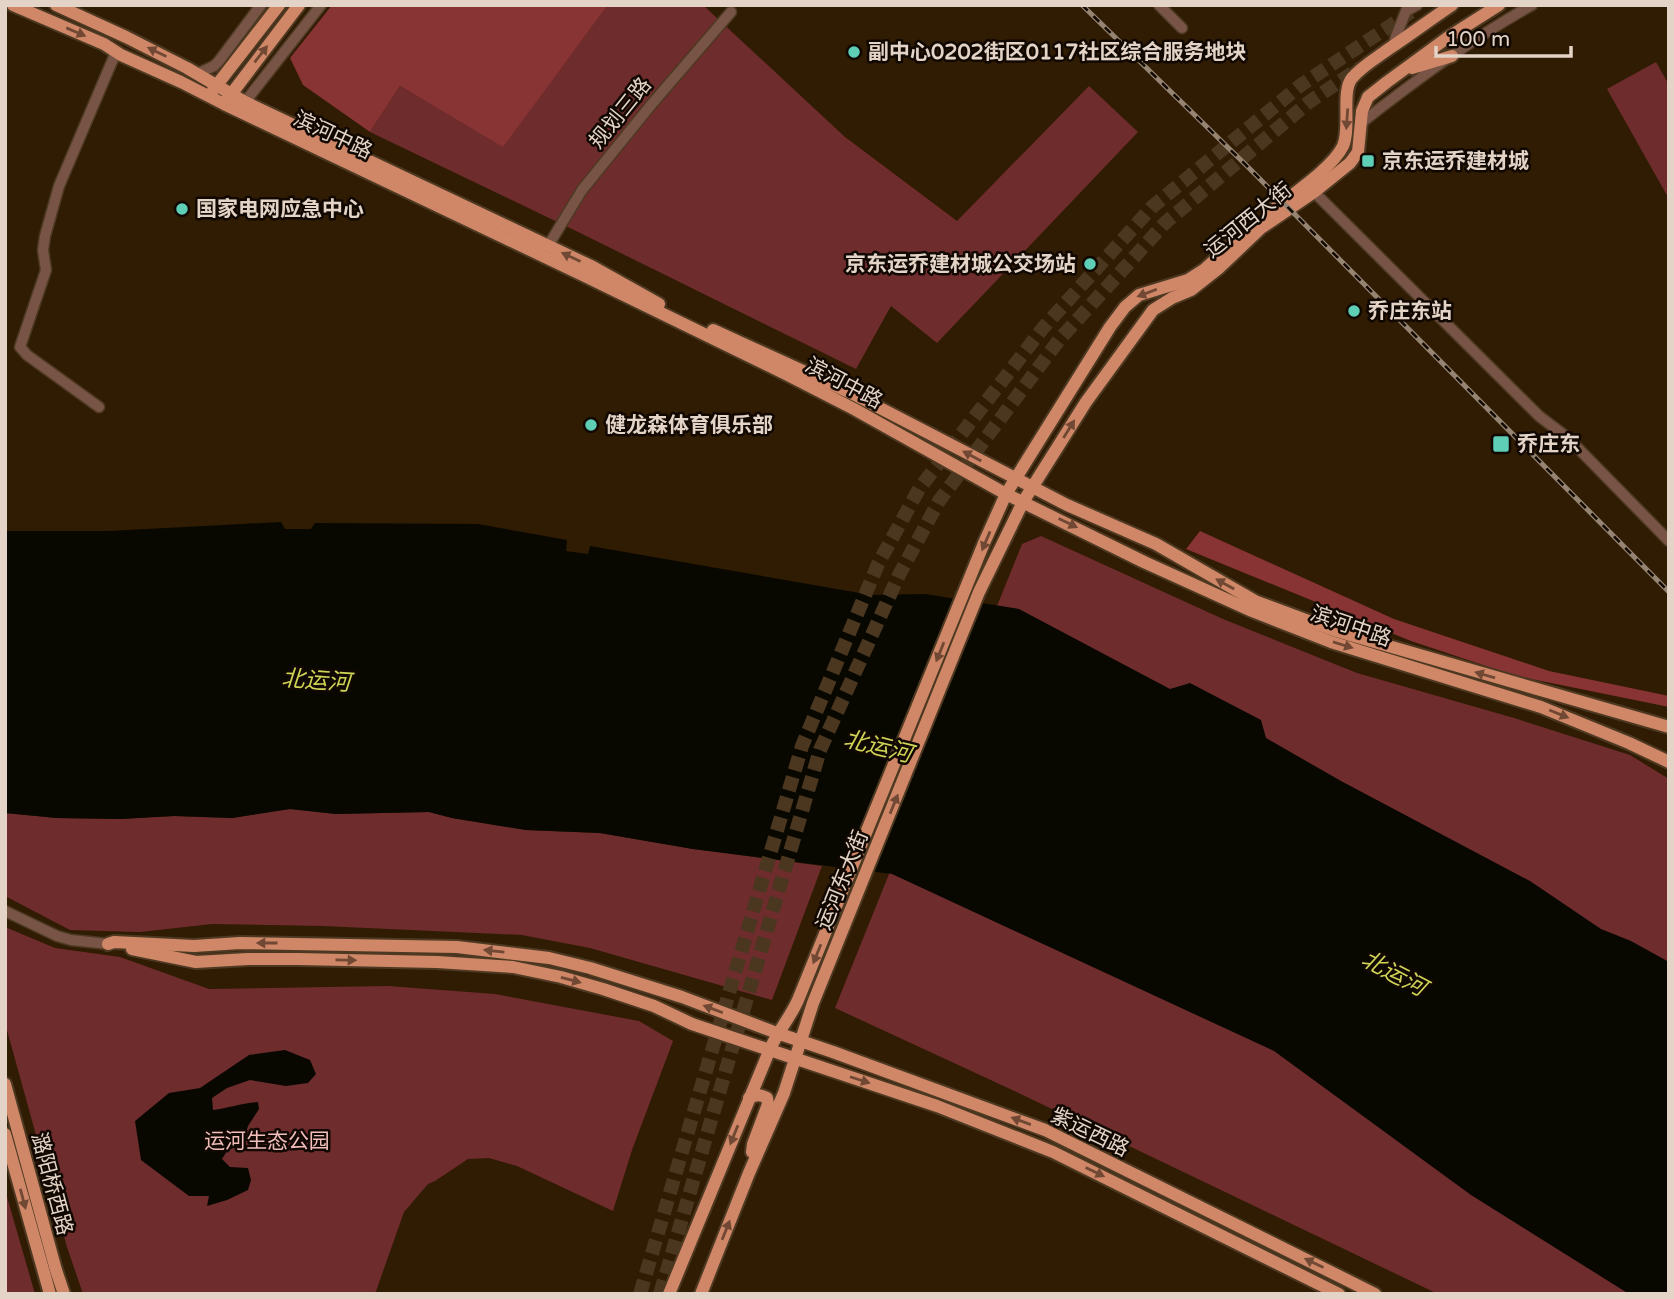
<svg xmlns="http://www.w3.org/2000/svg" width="1674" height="1299" viewBox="0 0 1674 1299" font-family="'Varela Round','Noto Sans SC',sans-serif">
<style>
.green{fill:#6f2c2d}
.forest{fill:#883334}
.water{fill:#080800}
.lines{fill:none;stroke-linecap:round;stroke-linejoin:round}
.highway-tunnel{stroke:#4b3720;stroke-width:14;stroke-dasharray:14 7;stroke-linecap:butt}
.minor-casing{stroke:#4d3922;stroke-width:13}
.major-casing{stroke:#4d3922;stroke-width:16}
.minor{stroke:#775445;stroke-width:10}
.major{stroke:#cf8767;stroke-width:12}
.rail-casing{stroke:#958472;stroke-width:5}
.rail{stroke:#110802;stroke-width:2.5;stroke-dasharray:8;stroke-linecap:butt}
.oneway{fill:#704834}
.poi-dot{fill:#5eceb7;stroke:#110802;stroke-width:2.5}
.labels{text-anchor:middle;stroke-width:5;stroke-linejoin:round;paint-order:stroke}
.poi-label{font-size:21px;font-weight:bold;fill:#e3d4c7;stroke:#110802;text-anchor:start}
.street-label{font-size:21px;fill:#e3d4c7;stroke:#110802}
.park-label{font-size:21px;fill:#f0bdba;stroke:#110802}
.water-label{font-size:23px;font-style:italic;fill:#cfd457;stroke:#110802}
</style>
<rect width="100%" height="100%" fill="#301b03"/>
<g class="green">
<polygon points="608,5 703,5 845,137 957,221 1089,86 1138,132 937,343 891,306 856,369 574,230 370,132 400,86 503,146"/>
<polygon points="1656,62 1669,85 1669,199 1607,89"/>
<polygon points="1041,536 1223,619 1357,673 1514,718 1630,755 1669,779 1669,1294 1438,1294 1008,1088 835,1008 1022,544"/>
<polygon points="290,809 336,814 429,812 452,818 526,830 600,833 693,849 822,866 772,1000 590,948 522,935 323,926 212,924 140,932 70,930 5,896 5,813 57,818 120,819 174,816 232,818"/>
<polygon points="5,927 55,948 120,957 209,989 388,986 495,994 639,1021 673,1041 632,1150 613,1211 517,1166 489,1158 468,1159 435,1181 428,1184 404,1212 375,1294 83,1294 67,1247 5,1023"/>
<polygon points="5,1190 35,1294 5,1294"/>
</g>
<g class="forest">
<polygon points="332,5 608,5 503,147 400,86 370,132 303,85 290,58"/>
<polygon points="1200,531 1394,619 1549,671 1669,696 1669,707 1516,676 1411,641 1186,549"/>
</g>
<g class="water">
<polygon points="281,522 285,529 311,529 315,523 478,524 567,540 566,551 588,554 590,546 871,595 925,594 1019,609 1170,689 1190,683 1261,720 1266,738 1341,781 1530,881 1601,929 1631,941 1669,962 1669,1294 1629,1294 1471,1195 1274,1051 892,874 693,849 600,833 526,830 452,818 429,812 336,814 290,809 232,818 174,816 120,819 57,818 5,813 5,531 109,531"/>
<path d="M285,1050L310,1060L316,1074L308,1083L286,1086L250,1080L227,1088L212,1098L213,1110C228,1108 242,1103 258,1102L259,1109L248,1126L244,1140L239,1145L227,1151L222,1159L230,1167L248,1168L251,1180L248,1190L227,1200L207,1206L209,1196H189L141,1160L135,1121L169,1093L200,1088L249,1055Z"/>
</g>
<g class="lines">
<g class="highway-tunnel">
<polyline points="640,1294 802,746 878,564 919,489 1043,328 1152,207 1301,85 1411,12"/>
<polyline points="660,1294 820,750 899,575 939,501 1059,340 1166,222 1309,102 1360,68"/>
</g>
<g class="minor-casing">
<g id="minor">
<polyline points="1159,5 1182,28"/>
<polyline points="1394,45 1396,36 1406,11 1417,5"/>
<polyline points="197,74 214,66 219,61 261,5"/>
<polyline points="245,102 321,5"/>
<path d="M1361,123C1415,81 1471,39 1532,5"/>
<polyline points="1309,187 1539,416 1568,438 1669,541"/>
<polyline points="548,246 582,190 651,105 731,12"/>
<polyline points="99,407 27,355 20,347 46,270 43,250 45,236 59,186 116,52"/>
<polyline points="5,911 57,936 71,940 108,944"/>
</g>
</g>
<g class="major-casing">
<g id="major">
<polyline points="13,5 104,44 121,55 181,82 224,104 587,277 786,374 854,409 1006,494 1144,562 1252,611 1331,642 1541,707 1629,743 1669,762"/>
<polyline points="56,5 126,37 187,68 245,102 593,267 659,304"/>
<polyline points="1412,68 1452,56"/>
<polyline points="213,90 279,5"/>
<polyline points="226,101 299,5"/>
<path d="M1268,214C1288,197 1332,169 1343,146C1351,128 1341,91 1352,78C1362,66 1378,57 1390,48C1411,34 1431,19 1452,5"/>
<polyline points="713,330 851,393 1067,505 1156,544 1255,601 1333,630 1669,727"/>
<polyline points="108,944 114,942 194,946 240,943 457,947 549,958 590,968 682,997 777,1033 833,1052 1045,1130 1375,1294"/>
<polyline points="132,949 196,962 248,959 298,959 437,962 513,967 561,977 603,989 654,1006 692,1024 937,1106 1053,1152 1339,1294"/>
<polyline points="5,1084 56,1270 64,1294"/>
<path d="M749,1098C756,1095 760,1094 767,1098L768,1104L753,1144L752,1152"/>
<polyline points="5,1134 50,1294"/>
<path d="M669,1294L770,1049C778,1031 790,1018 798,1000L984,543L1006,494L1110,327L1125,307L1139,295L1188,280L1205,269L1240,237"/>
<polyline points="701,1294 749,1173 784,1093 813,1003 979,592 1023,502 1086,402 1153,310 1172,298 1191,290 1219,268 1261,228 1314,192 1350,163 1358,152 1362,111 1368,97 1387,82 1447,38 1499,5"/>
</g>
</g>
<use href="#minor" class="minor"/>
<use href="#major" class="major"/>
<g class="rail-casing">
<polyline id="rail" points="1082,5 1249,168 1669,592"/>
</g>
<use href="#rail" class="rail"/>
</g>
<defs><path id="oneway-solid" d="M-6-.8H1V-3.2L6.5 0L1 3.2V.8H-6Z" transform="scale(1.75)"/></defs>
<g class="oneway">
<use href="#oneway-solid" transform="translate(76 32) rotate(23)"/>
<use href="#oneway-solid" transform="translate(157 52) rotate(-154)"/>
<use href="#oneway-solid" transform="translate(261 54) rotate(-52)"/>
<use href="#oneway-solid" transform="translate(1347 119) rotate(94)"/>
<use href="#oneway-solid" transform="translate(571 257) rotate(-155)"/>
<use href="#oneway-solid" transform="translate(1147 293) rotate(159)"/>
<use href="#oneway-solid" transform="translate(1069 429) rotate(-58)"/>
<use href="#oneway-solid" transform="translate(972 456) rotate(-152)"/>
<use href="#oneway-solid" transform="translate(1068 523) rotate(26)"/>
<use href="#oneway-solid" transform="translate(986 541) rotate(113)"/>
<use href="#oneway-solid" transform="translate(1225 584) rotate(-151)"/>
<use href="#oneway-solid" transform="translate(1343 645) rotate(17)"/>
<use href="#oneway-solid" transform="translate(940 652) rotate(112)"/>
<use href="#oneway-solid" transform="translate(1485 675) rotate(-164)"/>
<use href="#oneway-solid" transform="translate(1559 714) rotate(22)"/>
<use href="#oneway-solid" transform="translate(894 804) rotate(-68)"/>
<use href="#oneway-solid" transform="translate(267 943) rotate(-180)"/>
<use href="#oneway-solid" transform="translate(494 951) rotate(-174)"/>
<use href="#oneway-solid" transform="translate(817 954) rotate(112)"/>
<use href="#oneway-solid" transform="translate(346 960) rotate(1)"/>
<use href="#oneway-solid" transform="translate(571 980) rotate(15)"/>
<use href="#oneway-solid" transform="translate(713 1009) rotate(-159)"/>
<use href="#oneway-solid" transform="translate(860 1080) rotate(18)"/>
<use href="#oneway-solid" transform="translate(1021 1121) rotate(-160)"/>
<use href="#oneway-solid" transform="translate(734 1135) rotate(112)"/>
<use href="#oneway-solid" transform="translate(1095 1172) rotate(26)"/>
<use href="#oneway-solid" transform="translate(23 1199) rotate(75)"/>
<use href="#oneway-solid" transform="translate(726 1230) rotate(-68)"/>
<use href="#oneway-solid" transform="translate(1314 1263) rotate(-154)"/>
</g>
<g class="poi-dot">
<circle cx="854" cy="52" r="7"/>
<rect x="1361" y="154" width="14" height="14" rx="3.5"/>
<circle cx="182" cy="209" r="7"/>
<circle cx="1090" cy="264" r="7"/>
<circle cx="1354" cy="311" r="7"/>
<circle cx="591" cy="425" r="7"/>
<rect x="1492" y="435" width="18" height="18" rx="3.5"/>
</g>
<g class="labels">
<g class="poi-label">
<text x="868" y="59">副中心0202街区0117社区综合服务地块</text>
<text x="1382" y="168">京东运乔建材城</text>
<text x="196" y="216">国家电网应急中心</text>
<text x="1076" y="271" text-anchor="end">京东运乔建材城公交场站</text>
<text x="1368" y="318">乔庄东站</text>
<text x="605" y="432">健龙森体育俱乐部</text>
<text x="1517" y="451">乔庄东</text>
</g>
<g class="street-label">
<text transform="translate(620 113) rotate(-51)" y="7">规划三路</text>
<text transform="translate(333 135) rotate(25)" y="7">滨河中路</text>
<text transform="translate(1248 220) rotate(-39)" y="7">运河西大街</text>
<text transform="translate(844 383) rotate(28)" y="7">滨河中路</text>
<text transform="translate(1351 626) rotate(19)" y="7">滨河中路</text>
<text transform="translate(842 880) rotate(-68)" y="7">运河东大街</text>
<text transform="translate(1090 1132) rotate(26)" y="7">紫运西路</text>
<text transform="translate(52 1184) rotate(75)" y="7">潞阳桥西路</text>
</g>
<g class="park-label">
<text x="267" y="1148">运河生态公园</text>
</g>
<g class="water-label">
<text transform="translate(316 680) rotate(4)" y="8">北运河</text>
<text transform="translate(878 746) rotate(14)" y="8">北运河</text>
<text transform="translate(1394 973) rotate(28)" y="8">北运河</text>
</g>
</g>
<rect width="1674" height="1299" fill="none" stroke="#e3d4c7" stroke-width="14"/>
<path d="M1436 46v10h135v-10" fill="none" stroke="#e3d4c7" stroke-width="3.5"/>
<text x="1446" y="46" font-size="21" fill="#e3d4c7" stroke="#110802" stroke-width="5" paint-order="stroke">100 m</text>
</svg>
